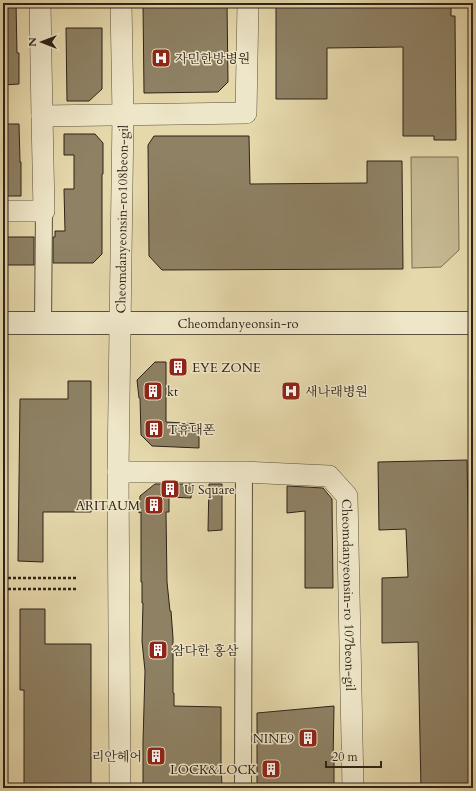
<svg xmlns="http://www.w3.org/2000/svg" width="476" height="791" viewBox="0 0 476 791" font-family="Cardo,'Noto Serif KR',serif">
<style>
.green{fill:#c6b992;stroke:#7a6e55}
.building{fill:#8e8164;stroke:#2f2218}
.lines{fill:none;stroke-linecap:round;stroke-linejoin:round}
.pedestrian-casing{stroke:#5c503d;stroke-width:18}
.minor-casing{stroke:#5c503d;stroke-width:22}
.tertiary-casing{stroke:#5c503d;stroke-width:24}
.path{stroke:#2f2218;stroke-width:2.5;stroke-dasharray:3 2;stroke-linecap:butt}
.pedestrian{stroke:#eee6c8;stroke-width:16}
.minor{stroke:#eee6c8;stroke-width:21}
.tertiary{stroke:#eee6c8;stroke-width:22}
.labels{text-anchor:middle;stroke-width:3;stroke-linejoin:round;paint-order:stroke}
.poi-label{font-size:13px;fill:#2f2218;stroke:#eee6c8;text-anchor:start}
.street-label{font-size:13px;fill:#2f2218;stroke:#eee6c8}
</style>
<rect width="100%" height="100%" fill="#e5d8ab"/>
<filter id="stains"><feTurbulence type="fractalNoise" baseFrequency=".005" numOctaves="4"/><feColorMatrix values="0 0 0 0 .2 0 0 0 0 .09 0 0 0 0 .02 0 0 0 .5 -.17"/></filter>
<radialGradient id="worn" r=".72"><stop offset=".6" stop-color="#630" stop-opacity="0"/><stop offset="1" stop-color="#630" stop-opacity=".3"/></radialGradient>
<polygon class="green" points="411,157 458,157 459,250 441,267 412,268"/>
<g class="building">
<polygon points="3,3 16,3 17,53 19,53 19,84 3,85"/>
<polygon points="143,3 227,3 228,82 218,92 144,93"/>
<polygon points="276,3 451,3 451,16 455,16 456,140 434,140 434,136 403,136 403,47 327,48 327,99 276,99"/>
<polygon points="66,28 102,28 102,89 89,101 67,101"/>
<polygon points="3,124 19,124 20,162 21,162 21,196 3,196"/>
<polygon points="64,134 95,134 103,143 103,174 102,174 102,254 93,263 53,263 53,237 55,237 55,231 65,231 64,189 74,189 74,155 64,155"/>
<polygon points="154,136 249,136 250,184 367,183 367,161 402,161 403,269 162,270 149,256 148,145"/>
<rect x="3" y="237" width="31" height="28"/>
<polygon points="155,362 166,362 166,422 199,424 199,448 152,446 141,435 140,398 139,398 137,380"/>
<polygon points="68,381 91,381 91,512 43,512 43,562 18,561 20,399 68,399"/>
<polygon points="467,460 473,788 421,788 418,642 382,643 382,578 408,577 406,529 379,530 378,462"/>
<polygon points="155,484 192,484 191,498 169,497 169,512 166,512 167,582 170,611 171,611 173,638 173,693 174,693 174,706 221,707 221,761 222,788 143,788 143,742 145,671 142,641 143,603 142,603 142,582 141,582 141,512 139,513 140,496"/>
<polygon points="209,484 222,484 222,530 208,531"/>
<polygon points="287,486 323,488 332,499 333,588 305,588 305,511 287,513"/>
<polygon points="20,609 45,609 45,644 91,644 91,788 24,788 24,690 20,690"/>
<polygon points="334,706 333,762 334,762 334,788 257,788 257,713"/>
</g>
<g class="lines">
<g class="pedestrian-casing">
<g id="pedestrian">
<polyline points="43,323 44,211"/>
<polyline points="243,788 244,472"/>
</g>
</g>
<g class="minor-casing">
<g id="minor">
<polyline points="42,116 246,113 248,3"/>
<polyline points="3,211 44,211 42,116 40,3"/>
<path id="s1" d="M118,472H244L329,476L347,496L353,788"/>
<path id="s2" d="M120,788L118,472L123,115L121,3"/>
</g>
</g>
<g class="tertiary-casing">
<g id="tertiary">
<path id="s3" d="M3,323H473"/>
</g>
</g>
<g class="path">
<polyline points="3,578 76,578"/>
<polyline points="3,589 76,589"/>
</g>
<use href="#pedestrian" class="pedestrian"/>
<use href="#minor" class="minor"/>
<use href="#tertiary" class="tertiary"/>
</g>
<defs>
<g id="hospital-square" transform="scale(1)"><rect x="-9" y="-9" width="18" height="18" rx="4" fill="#8f2418" stroke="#eee6c8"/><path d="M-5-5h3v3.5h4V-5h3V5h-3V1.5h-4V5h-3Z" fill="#fff"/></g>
<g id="building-square" transform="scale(1)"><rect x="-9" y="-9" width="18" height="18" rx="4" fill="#8f2418" stroke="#eee6c8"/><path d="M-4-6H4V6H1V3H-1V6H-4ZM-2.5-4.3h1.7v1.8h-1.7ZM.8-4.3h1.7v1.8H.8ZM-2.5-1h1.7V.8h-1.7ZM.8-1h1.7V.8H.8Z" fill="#fff"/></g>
</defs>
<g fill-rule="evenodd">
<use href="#hospital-square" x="161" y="58"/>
<use href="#building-square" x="178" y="367"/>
<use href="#building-square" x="153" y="391"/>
<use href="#hospital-square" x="291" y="391"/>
<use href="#building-square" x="154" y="429"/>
<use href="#building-square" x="170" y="489"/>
<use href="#building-square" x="154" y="505"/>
<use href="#building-square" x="158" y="650"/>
<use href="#building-square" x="308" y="738"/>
<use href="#building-square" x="156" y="756"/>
<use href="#building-square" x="271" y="769"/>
</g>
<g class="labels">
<g class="poi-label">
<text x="175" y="63">자민한방병원</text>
<text x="192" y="372">EYE ZONE</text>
<text x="167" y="396">kt</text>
<text x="305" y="396">새나래병원</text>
<text x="168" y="434">T휴대폰</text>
<text x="184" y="494">U Square</text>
<text x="140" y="510" text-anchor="end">ARITAUM</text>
<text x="172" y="655">참다한 홍삼</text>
<text x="294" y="743" text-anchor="end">NINE9</text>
<text x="142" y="761" text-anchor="end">리안헤어</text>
<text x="257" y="774" text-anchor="end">LOCK&amp;LOCK</text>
</g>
<g class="street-label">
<text dy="5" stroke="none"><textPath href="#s2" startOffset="569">Cheomdanyeonsin-ro108beon-gil</textPath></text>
<text dy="5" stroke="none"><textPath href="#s3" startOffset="235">Cheomdanyeonsin-ro</textPath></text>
<text dy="5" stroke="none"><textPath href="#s1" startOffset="337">Cheomdanyeonsin-ro 107beon-gil</textPath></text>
</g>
</g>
<rect width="476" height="791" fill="none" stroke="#e5d8ab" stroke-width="16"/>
<rect x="4" y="4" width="468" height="783" fill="none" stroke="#2f2218" stroke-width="2"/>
<rect x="8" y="8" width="460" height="775" fill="none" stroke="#2f2218"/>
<g transform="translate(42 42) rotate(270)" stroke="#eee6c8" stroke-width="3" paint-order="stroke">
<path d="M0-3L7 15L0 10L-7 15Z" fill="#2f2218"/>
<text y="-6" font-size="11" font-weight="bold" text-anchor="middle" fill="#2f2218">N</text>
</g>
<path d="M326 761v6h55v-6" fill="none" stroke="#2f2218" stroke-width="2"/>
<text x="332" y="761" font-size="12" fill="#2f2218" stroke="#eee6c8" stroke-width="3" paint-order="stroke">20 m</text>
<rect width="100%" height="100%" filter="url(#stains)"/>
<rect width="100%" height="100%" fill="url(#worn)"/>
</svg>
